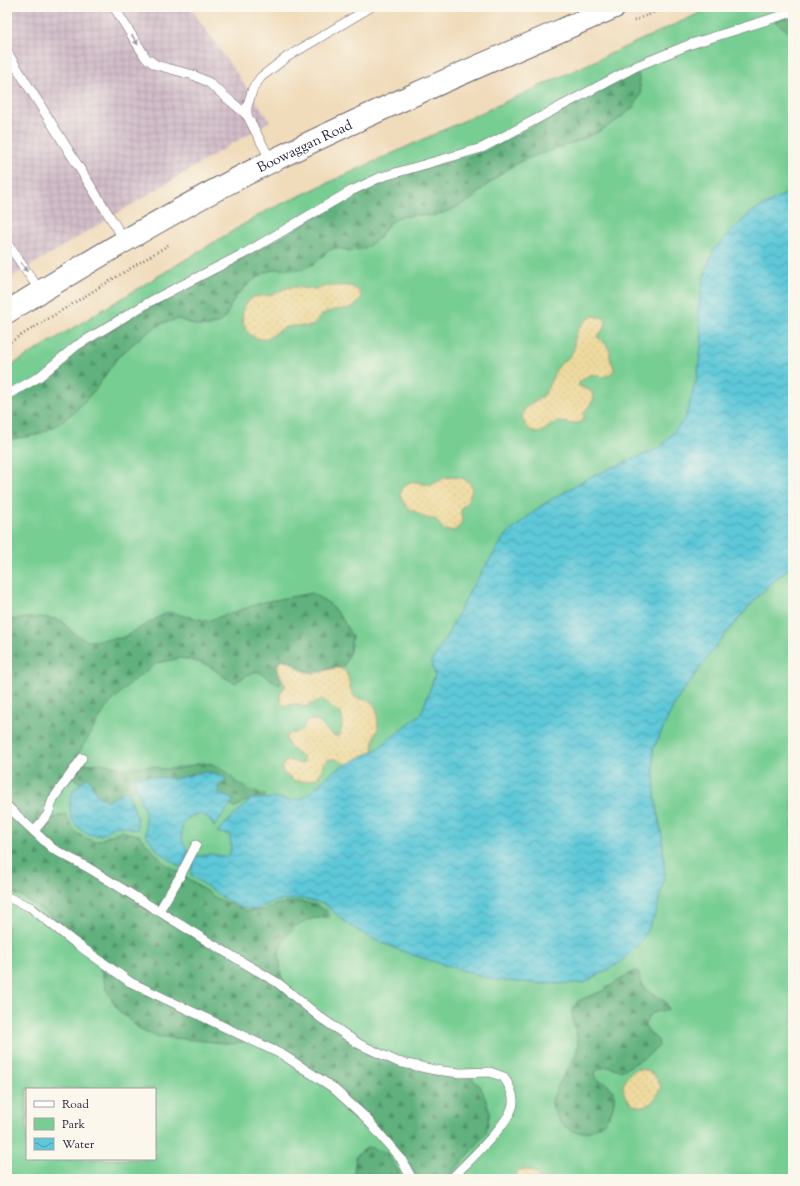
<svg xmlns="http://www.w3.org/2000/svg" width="800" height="1186" viewBox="0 0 800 1186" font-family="'Sorts Mill Goudy',serif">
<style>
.industrial{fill:url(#industrial-grid)}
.green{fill:#77ce93;stroke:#4c7867;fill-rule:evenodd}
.forest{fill:url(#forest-firs);stroke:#426a5c}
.sand{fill:url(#sand-dots);stroke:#887e6c}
.water{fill:url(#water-waves);stroke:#40758a}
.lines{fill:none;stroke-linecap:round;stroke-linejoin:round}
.service-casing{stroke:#6a6367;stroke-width:10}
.secondary-casing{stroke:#6a6367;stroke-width:24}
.path{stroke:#6a6367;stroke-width:2.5;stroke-dasharray:1 3;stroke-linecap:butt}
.service{stroke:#fff;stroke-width:9}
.secondary{stroke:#fff;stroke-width:22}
.oneway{fill:#9c9ca7}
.labels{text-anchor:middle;stroke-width:4;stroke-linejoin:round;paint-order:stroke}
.street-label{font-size:14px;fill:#22223b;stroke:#fbf7ec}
</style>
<defs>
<pattern id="industrial-grid" width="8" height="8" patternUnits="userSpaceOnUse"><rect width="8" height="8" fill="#d1bdc9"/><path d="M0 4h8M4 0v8" fill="none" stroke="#b3a2ae"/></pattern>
<pattern id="forest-firs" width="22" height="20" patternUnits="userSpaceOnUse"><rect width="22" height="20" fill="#61b17d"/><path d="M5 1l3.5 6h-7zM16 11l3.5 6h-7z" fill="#509068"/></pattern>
<pattern id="sand-dots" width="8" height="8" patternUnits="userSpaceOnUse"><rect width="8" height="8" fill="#eeda9e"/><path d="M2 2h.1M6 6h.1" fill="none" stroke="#ccbb89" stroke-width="1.8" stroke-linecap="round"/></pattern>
<pattern id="water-waves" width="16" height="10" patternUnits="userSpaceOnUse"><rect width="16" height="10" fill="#5dc8d8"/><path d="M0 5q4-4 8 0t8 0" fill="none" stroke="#4ca2b0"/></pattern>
</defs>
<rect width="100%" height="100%" fill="#fbf7ec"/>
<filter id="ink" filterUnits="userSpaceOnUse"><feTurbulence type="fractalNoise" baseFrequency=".025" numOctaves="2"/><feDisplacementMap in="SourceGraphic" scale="8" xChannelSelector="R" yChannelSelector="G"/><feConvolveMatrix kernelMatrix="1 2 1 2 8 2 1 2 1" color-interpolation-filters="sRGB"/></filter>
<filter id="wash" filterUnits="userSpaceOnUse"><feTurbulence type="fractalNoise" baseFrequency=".012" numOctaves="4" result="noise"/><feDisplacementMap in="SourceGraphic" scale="16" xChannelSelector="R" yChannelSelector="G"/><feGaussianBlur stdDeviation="0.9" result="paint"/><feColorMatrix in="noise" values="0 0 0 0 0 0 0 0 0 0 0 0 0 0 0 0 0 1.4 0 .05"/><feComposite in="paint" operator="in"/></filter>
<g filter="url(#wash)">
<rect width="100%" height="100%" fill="#f0dbba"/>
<polygon class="industrial" points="7,7 190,7 270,121 7,280"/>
<path class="green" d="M713,7H793V1179H7V368L264,212ZM27,1089H155V1159H27Z"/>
<g class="forest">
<polygon points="793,16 793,36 775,21"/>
<polygon points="638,73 641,93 634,107 615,122 596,133 578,141 523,160 502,173 481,190 471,200 451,210 434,216 417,215 399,217 389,223 378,239 366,248 351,251 335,248 328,251 319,260 312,265 303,269 277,269 266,272 251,282 235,297 226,316 219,323 209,326 197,326 178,319 163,323 142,336 117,358 96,389 73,413 54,427 37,435 7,440 7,399 38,382 85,346 172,295 281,238 353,194 386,179 485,152 631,74"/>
<path d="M312,593L330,604L343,620L352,637L350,651L344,666C331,667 319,673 306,670C295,667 295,659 280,659L275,668L281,680L280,685L259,672H252L235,683L224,677L211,667L199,662L180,658L157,663L130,683L106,708L77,756L34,823L7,801V620L40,617L61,620L73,633L88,641L122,638L168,612L207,621L264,602Z"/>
<path d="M101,763L122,768L152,766L163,769H175L201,763L212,764L225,770L236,782L250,790L266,795L260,802L245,801L234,808L224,801L172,785L141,781C131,792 122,799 108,805L97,798L86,787L72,777L83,764Z"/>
<polygon points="7,813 33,835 42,831 50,819 65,814 76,833 95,842 121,831 139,835 163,862 216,898 246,911 264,910 277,904 300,902 316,905 327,911 329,917 310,919 296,926 285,937 279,952 281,975 289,996 382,1057 469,1076 481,1087 490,1112 486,1133 465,1159 446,1179 417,1179 405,1156 376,1124 294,1058 258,1038 233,1044 154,1036 137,1027 118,1010 106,989 101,970 81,937 21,896 7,892"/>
<path d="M634,971H638C640,978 642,987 648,991C655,997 668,998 668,1009C655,1013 649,1011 645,1025L649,1033L658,1040L659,1046C647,1057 635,1064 621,1071C610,1066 605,1065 595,1072L596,1079C599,1081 606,1083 609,1086C613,1089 615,1095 614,1099C613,1129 576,1145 559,1120C556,1115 552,1108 552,1103C553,1089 570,1068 576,1054C581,1041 573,1027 572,1015C572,1010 576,1005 578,1001L602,991Z"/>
<polygon points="368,1147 386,1152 403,1179 356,1179 354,1172 356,1156"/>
</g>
<g class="sand">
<path d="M326,286C341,287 353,281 362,296C354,314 340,306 325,313C319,316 317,322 312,326C304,327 295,325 287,327C277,329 271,341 260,339C240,336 236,305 254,297C259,295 265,296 270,295C278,293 285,287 293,287C308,288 311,292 326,286Z"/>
<path d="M594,316L600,317L605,319C608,327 601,331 597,337L605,343L610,351V358L614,368L613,372C599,382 600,372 590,375C588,375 581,381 579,382V386L591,391L594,399L584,413V418L581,422C571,425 566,422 557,422C547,423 543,441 528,428C523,423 521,417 524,411C527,404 537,401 543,396C550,387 552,374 559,366C563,361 569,359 572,353C575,349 574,344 575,338C577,329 585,319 594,316Z"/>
<path d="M452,477C468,478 477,483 468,500C466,504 462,506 461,510C460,514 462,515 462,519C462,525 457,529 453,531L444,530L435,519C424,520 423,515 414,511C411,509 411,510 408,508C404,504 402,499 400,494C408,477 415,481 430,486L444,478Z"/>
<path d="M285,660C292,662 293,665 298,668C303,672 310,673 316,673C324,673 336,664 344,670C349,674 349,684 351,690C352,693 354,696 356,698L367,700L372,703L377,710L378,728L374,739L373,753L350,767C343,762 329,753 324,765C322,768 321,773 319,776C313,782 301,781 294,781L283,773L282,767L284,763L289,760L301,764L304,761C303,751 288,753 286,737L289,734C293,733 298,733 301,731C305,727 305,720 312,720C324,720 327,738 339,736C342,731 345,716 339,712C337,710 333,710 331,708C328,704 327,700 321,700C315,700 312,706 304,707C297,701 291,706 283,705C278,698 279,693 285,687C284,677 274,671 280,662Z"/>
<path d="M637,1069C649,1068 657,1076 661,1087C645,1132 601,1087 637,1069Z"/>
<path d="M522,1169C530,1170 536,1172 540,1179H515C515,1173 516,1171 522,1169Z"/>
</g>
<g class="water">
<polygon points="793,190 793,564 760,594 719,642 676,701 653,750 655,796 662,837 665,874 656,913 641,942 621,962 584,983 546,984 495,980 451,967 407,953 373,939 349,925 324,904 302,899 275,901 255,910 240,907 223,898 191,875 194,857 211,854 226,857 231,851 230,835 217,832 251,799 278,798 290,801 303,798 335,770 377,749 421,714 435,675 431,662 449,632 470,590 505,536 542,505 592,476 660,448 685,418 697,378 702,340 698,314 703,279 714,249 750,213"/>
<path d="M200,772L214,773L225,777V782L219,785L218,790V793L234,800L214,827L209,818L201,814L191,816L183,823C181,834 180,841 188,850L183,869L158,851L146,835L145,813L134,780L137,775L175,779Z"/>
<path d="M88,777L98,796L108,801L127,790L137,817V830C131,829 122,825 116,826C110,828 105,834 99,835C85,837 70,823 70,810C69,792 75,787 88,777Z"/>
</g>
</g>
<g filter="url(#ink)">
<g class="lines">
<g class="service-casing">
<g id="service">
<polyline points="114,7 146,58 156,65 193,75 208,82 247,115 271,161"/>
<polyline points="7,52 125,241"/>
<polyline points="247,115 247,107 253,88 261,77 287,57 371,7"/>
<polyline points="7,243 41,292"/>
<polyline points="7,395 39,377 76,346 151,301 247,252 351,191 381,177 482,148 637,66 691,44 793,12"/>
<path d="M7,806L53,849L87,867L207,941L278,983L321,1018L359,1044L398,1062L435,1070L460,1073L490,1072L504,1077C509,1086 514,1094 513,1103C512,1122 465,1164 451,1179"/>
<polyline points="34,831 48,814 53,799 82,758"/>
<polyline points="7,897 30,907 74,942 130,982 283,1055 332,1087 365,1117 401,1159 412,1179"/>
<polyline points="159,911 179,878 196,845"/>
</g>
</g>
<g class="secondary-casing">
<g id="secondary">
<path id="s1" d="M7,312C94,259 180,206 272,161C384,106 500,57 615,7"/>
</g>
</g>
<g class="path">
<polyline points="634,21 667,7"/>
<polyline points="7,344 170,244"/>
</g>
<use href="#service" class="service"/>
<use href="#secondary" class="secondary"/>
</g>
<defs><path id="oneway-solid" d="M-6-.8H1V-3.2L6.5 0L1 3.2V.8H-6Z"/></defs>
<g class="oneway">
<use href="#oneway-solid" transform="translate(135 40) rotate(57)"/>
<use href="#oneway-solid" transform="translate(24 267) rotate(55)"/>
</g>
</g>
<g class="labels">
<g class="street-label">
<text dy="5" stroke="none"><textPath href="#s1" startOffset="341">Boowaggan Road</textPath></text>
</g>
</g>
<rect width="800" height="1186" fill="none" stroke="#fbf7ec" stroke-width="24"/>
<rect x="26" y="1088" width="130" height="72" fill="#fbf7ec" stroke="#a4a2a5"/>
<rect x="34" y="1101" width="20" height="6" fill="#ffffff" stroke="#a4a2a5"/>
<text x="62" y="1108" font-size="12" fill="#22223b">Road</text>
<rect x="34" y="1118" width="20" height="12" fill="#77ce93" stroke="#a4a2a5"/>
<text x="62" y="1128" font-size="12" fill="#22223b">Park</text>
<rect x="34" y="1138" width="20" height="12" fill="url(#water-waves)" stroke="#a4a2a5"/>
<text x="62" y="1148" font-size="12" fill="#22223b">Water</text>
</svg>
